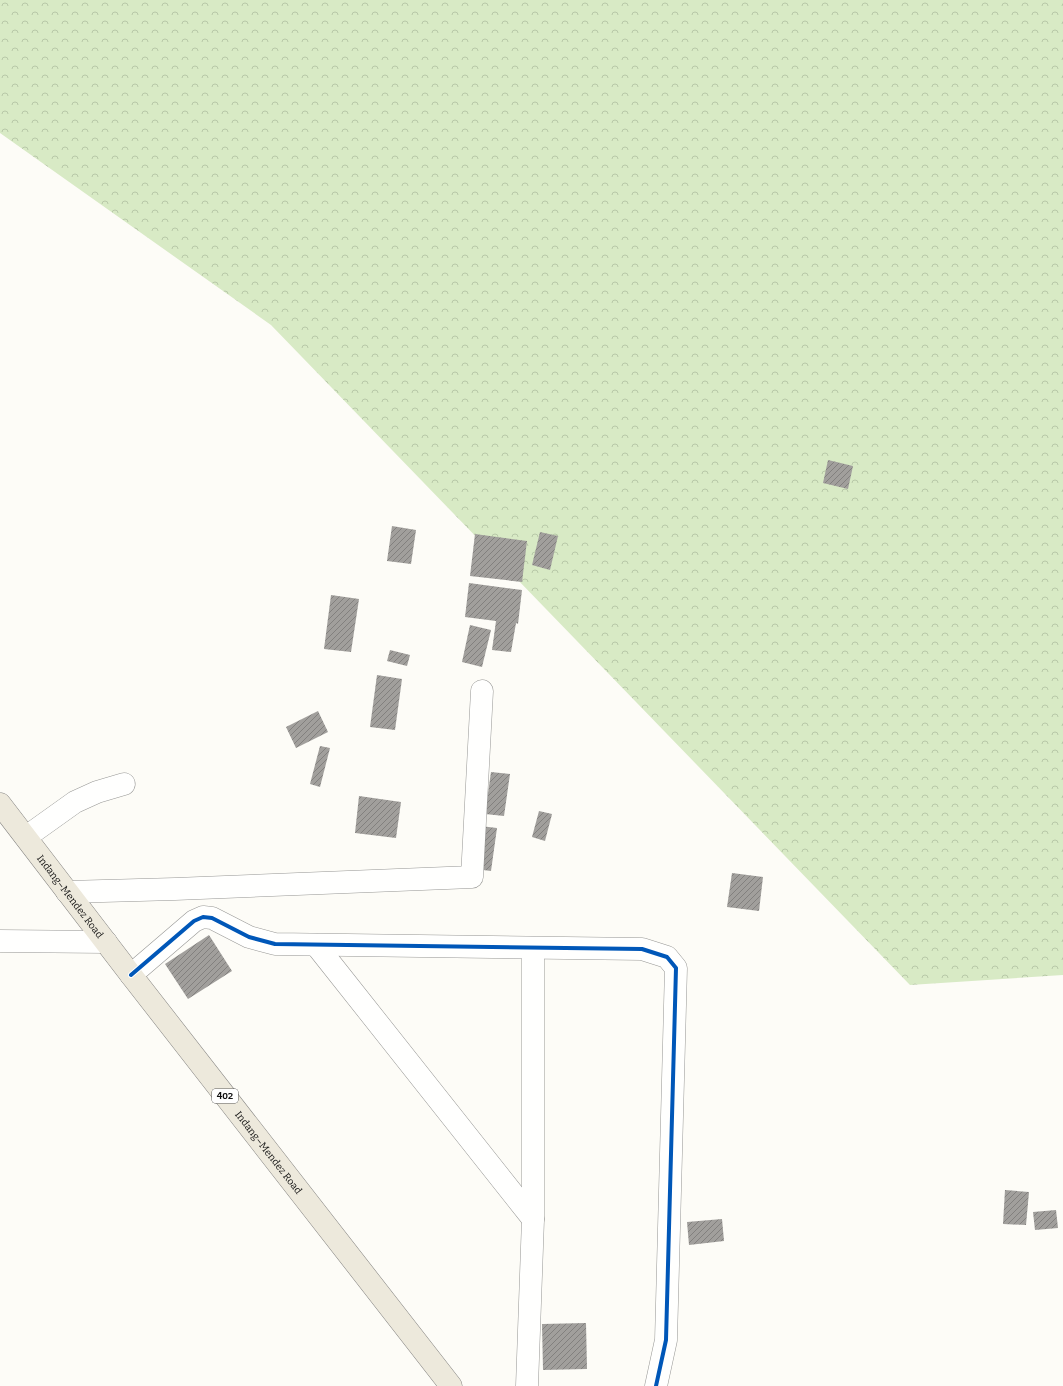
<svg xmlns="http://www.w3.org/2000/svg" width="1063" height="1386" viewBox="0 0 1063 1386" font-family="Bitter,serif">
<style>
.forest{fill:url(#forest-crowns)}
.building{fill:url(#building-hatch)}
.lines{fill:none;stroke-linecap:round;stroke-linejoin:round}
.minor-casing{stroke:#979795;stroke-width:23}
.major-casing{stroke:#858482;stroke-width:23}
.minor{stroke:#fffffe;stroke-width:22}
.major{stroke:#ede9dc;stroke-width:22}
.cycleway-casing{stroke:#fff;stroke-width:6}
.cycleway{stroke:#0057b8;stroke-width:4}
.labels{text-anchor:middle;stroke-width:4;stroke-linejoin:round;paint-order:stroke}
.shield{fill:#fff;stroke:#585858;stroke-width:1}
.shield-label{font-size:9px;font-weight:bold;fill:#111}
.street-label{font-size:10px;fill:#111;stroke:#fff}
</style>
<defs>
<pattern id="forest-crowns" width="20" height="18" patternUnits="userSpaceOnUse"><rect width="20" height="18" fill="#d8eac5"/><path d="M2 6a3 3 0 1 1 6 0M12 15a3 3 0 1 1 6 0" fill="none" stroke="#b8c8a8"/></pattern>
<pattern id="building-hatch" width="6" height="6" patternUnits="userSpaceOnUse"><rect width="6" height="6" fill="#a19f9c"/><path d="M-1 1l2-2M0 6l6-6M5 7l2-2" fill="none" stroke="#82807e"/></pattern>
</defs>
<rect width="100%" height="100%" fill="#fdfcf7"/>
<polygon class="forest" points="0,0 1063,0 1063,975 910,985 271,325 0,133"/>
<g class="building">
<polygon points="828,460 853,466 848,489 823,483"/>
<polygon points="392,526 416,530 411,564 387,561"/>
<polygon points="540,532 558,536 550,570 532,565"/>
<polygon points="475,534 527,541 522,582 470,576"/>
<polygon points="469,583 522,590 518,624 516,623 511,652 492,650 496,621 465,617"/>
<polygon points="331,595 359,599 351,652 324,649"/>
<polygon points="470,625 491,630 482,667 462,662"/>
<polygon points="390,650 410,655 407,666 387,661"/>
<polygon points="377,675 402,679 395,730 370,727"/>
<polygon points="318,711 328,732 296,748 286,727"/>
<polygon points="320,746 330,748 320,787 310,784"/>
<polygon points="491,772 510,774 504,816 485,814"/>
<polygon points="359,796 401,802 396,838 355,833"/>
<polygon points="539,811 552,814 545,841 532,837"/>
<polygon points="480,826 497,828 491,871 475,869"/>
<polygon points="732,873 763,877 759,911 727,907"/>
<polygon points="209,935 232,971 188,999 165,964"/>
<polygon points="1005,1190 1029,1192 1026,1225 1003,1224"/>
<polygon points="1056,1210 1058,1228 1035,1230 1033,1212"/>
<polygon points="722,1219 724,1241 689,1245 687,1222"/>
<polygon points="586,1323 587,1369 543,1370 542,1324"/>
</g>
<g class="lines">
<g class="minor-casing">
<g id="minor">
<polyline points="26,837 75,802 97,792 124,784"/>
<polyline points="67,892 175,889 472,877 482,691"/>
<polyline points="0,941 106,942"/>
<polyline points="316,945 533,1219"/>
<polyline points="131,975 194,921 203,917 212,918 249,937 275,944 642,949 667,957 676,968 666,1340 656,1386"/>
<polyline points="527,1386 533,1219 533,948"/>
</g>
</g>
<g class="major-casing">
<g id="major">
<path id="s1" d="M0,804L131,975L451,1386"/>
</g>
</g>
<use href="#minor" class="minor"/>
<use href="#major" class="major"/>
<g class="cycleway-casing">
<polyline id="cycleway" points="131,975 194,921 203,917 212,918 249,937 275,944 642,949 667,957 676,968 666,1340 656,1386"/>
</g>
<use href="#cycleway" class="cycleway"/>
</g>
<g class="labels">
<rect class="shield" x="212" y="1089" width="26" height="14" rx="3"/>
<g class="shield-label">
<text x="225" y="1099">402</text>
</g>
<g class="street-label">
<text dy="4" stroke="none"><textPath href="#s1" startOffset="116">Indang–Mendez Road</textPath></text>
<text dy="4" stroke="none"><textPath href="#s1" startOffset="440">Indang–Mendez Road</textPath></text>
</g>
</g>
</svg>
